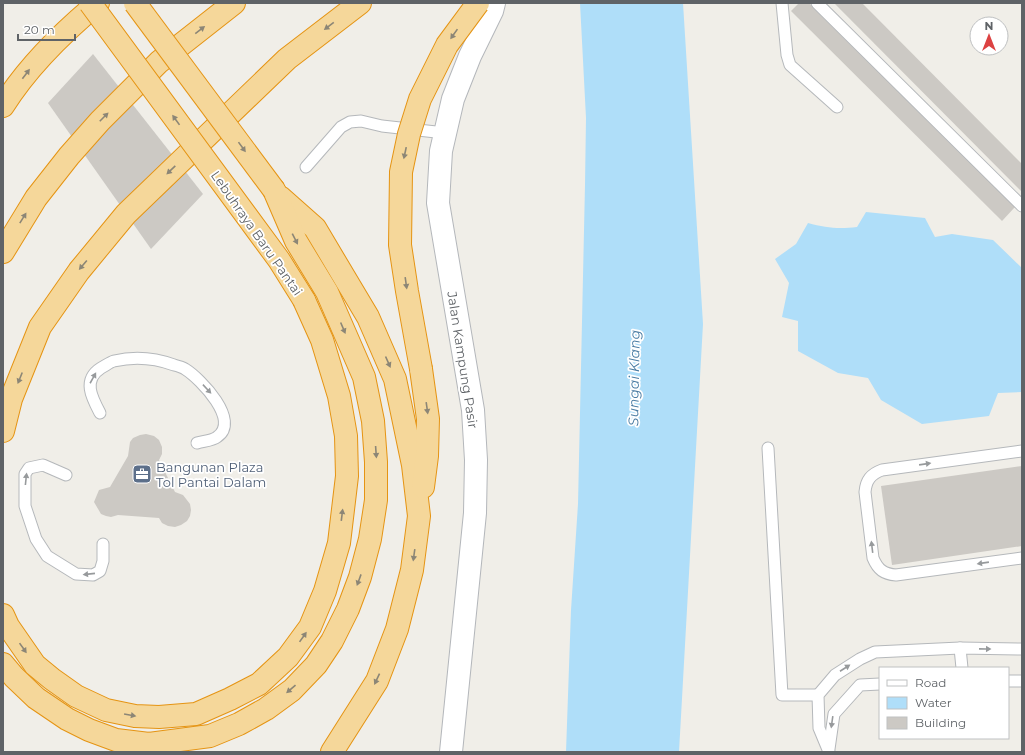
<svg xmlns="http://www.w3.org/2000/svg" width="1025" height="755" viewBox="0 0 1025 755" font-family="Montserrat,sans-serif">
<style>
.water{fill:#afdef9}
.building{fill:#ccc9c4}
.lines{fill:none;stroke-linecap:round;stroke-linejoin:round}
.lane-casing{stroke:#b5b8bb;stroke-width:13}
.secondary-casing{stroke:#b4b7bb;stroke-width:24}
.highway-casing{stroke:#e59413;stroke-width:24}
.lane{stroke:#fff;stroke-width:11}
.secondary{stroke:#fff;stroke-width:22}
.highway{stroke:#f5d79a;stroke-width:22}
.highway-bridge-casing{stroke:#e59413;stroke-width:24;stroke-linecap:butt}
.highway-bridge{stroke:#f5d79a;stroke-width:22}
.oneway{fill:#8c8676}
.oneway2{fill:#979a9c}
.labels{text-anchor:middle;stroke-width:3.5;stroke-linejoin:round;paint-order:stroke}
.street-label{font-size:13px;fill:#5f6367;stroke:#fff}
.service-label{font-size:13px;fill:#4e5e75;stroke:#fff;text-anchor:start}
.water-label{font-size:14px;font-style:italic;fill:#497ba2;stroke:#fff}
</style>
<rect width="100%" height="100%" fill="#f0eee8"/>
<g class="water">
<polygon points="580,3 683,3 703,324 679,752 566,752 571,610 578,504 585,185 586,118"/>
<path d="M866,212L925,218L935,237L952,234L993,240L1022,268V392L998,393L989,416L922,424L881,400L868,378L838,373L798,351V321L782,317L789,283L775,259L796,244L808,223C826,228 839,229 857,227Z"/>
</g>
<g class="building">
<polygon points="799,3 809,3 1015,207 1002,221 791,11"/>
<polygon points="834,3 862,3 1022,164 1022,192"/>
<polygon points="93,54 203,194 151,249 48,103"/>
<polygon points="146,434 154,436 159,440 162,447 162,454 159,460 175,492 183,495 190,504 191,510 190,516 187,521 181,525 175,527 168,526 162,523 159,518 118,515 111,517 106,516 101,514 94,502 99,490 110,487 128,456 130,442 133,438 140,435"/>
<polygon points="1022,466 1022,546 892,565 881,486"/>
</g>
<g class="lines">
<g class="lane-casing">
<g id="lane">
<polyline points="782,3 787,55 790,65 837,107"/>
<polyline points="817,3 1022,206"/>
<polyline points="306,167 341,127 350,122 361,121 382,126 445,133"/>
<path d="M100,413C92,398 82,380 101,368C105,366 110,362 114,361C135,356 155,358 174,365C178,366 182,367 185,369C201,379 241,421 217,437C212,441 203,441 197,443"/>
<polyline points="768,448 782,695 818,695"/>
<path d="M1022,451L882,470C871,474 866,480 865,492L873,558C878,570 884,574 896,575L1022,558"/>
<polyline points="66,475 43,465 29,468 25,474 25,506 36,539 47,556 76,574 93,575 100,571 103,561 103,544"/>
<polyline points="960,648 962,668"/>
<polyline points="1008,681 1022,681"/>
<polyline points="829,749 834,714 860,685 880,684"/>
<polyline points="829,752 819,728 818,695 835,675 860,659 875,652 960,648 1022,649"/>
</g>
</g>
<g class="secondary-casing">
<polyline id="secondary" points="451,752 475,513 476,460 473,410 438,203 441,151 453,99 470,56 492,11 494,3"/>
</g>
<g class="highway-casing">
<g id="highway">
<path d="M3,106C28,66 62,33 98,3"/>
<polyline points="280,197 315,228 368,317 395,379 413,465 419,516 412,570 397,629 377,681 332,752"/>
<polyline points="3,252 36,198 69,156 100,121 159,62 234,3"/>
<polyline points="421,369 428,419 427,456 423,487"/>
<polyline points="3,431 11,399 40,327 79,271 126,214 287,59 360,3"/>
<polyline points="3,615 8,626 35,665 52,679 76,696 106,710 135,716 159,717 196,714 230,699 259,684 288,657 310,627 325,591 339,543 347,476 346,436 339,396 322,340 304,300"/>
<polyline points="3,664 14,677 36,698 67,719 89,730 116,740 149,744 210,736 239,724 266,709 292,690 316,665 332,641 348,609 360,577 370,539 376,500 376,462 373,421 364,377 327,292 296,241 274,190"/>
</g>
</g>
<use href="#lane" class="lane"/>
<use href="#secondary" class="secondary"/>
<use href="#highway" class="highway"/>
<g class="highway-bridge-casing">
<g id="highway-bridge">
<polyline points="90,3 279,260 304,300"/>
<polyline points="135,3 274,190"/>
<polyline points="421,369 407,291 400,245 401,172 409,134 420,99 447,45 478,3"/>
</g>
</g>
<use href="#highway-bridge" class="highway-bridge"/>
</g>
<defs><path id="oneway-solid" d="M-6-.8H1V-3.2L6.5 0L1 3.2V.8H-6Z"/></defs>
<g class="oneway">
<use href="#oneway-solid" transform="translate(329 26) rotate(143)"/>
<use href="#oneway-solid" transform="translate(200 30) rotate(-38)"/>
<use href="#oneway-solid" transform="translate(454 34) rotate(125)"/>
<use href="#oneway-solid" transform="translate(26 74) rotate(-53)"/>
<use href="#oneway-solid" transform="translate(104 117) rotate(-45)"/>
<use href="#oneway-solid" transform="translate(176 120) rotate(-126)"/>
<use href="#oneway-solid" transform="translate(242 147) rotate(54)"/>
<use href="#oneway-solid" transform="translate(405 153) rotate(102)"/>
<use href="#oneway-solid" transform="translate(171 170) rotate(136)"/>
<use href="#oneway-solid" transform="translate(23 218) rotate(-58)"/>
<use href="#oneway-solid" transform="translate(295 239) rotate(63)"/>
<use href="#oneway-solid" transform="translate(83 265) rotate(130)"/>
<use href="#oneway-solid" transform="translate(406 283) rotate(82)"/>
<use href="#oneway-solid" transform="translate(343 328) rotate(67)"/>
<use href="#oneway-solid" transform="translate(388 362) rotate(66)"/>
<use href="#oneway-solid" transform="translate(20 378) rotate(112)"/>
<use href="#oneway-solid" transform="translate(427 408) rotate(82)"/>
<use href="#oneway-solid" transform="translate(376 452) rotate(86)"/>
<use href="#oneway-solid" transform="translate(342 515) rotate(-83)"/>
<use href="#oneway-solid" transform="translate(414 555) rotate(98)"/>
<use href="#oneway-solid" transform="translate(359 580) rotate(110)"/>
<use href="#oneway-solid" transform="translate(303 637) rotate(-55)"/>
<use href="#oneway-solid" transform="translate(23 648) rotate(55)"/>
<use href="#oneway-solid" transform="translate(377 679) rotate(115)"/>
<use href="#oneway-solid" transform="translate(291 689) rotate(139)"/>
<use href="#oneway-solid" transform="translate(130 715) rotate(10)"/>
</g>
<g class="oneway2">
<use href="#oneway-solid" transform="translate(93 378) rotate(-61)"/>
<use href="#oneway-solid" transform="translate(207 389) rotate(47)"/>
<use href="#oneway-solid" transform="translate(925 464) rotate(-8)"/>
<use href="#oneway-solid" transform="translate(26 479) rotate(-84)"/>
<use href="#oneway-solid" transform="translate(872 547) rotate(-97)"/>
<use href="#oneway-solid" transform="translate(983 563) rotate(172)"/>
<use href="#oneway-solid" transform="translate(89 574) rotate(174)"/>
<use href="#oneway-solid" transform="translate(985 649) rotate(1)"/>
<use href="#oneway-solid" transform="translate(845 668) rotate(-33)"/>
<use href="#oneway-solid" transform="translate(832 722) rotate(98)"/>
</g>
<defs>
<g id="office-square" transform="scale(1)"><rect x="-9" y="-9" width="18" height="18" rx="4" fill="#5c6f8a" stroke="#fff"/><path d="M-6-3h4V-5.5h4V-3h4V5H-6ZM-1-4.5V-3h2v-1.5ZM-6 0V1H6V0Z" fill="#fff"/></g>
</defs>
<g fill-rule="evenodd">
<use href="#office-square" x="142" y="474"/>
</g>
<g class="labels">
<g class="street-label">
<text transform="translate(257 233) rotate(55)" y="5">Lebuhraya Baru Pantai</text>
<text transform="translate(463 360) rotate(81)" y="5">Jalan Kampung Pasir</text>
</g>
<g class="service-label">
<text x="156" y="472">Bangunan Plaza<tspan x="156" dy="15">Tol Pantai Dalam</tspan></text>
</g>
<g class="water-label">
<text transform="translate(634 378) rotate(-89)" y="5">Sungai Klang</text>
</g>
</g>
<rect width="1025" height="755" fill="none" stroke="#5f6367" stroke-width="8"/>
<rect x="879" y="667" width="130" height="72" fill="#ffffff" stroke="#bfc1c2"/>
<rect x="887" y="680" width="20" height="6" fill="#ffffff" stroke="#bfc1c2"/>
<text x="915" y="687" font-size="12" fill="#5f6367">Road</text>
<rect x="887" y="697" width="20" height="12" fill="#afdef9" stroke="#bfc1c2"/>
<text x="915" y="707" font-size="12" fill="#5f6367">Water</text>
<rect x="887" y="717" width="20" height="12" fill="#ccc9c4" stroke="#bfc1c2"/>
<text x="915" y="727" font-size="12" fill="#5f6367">Building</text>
<g transform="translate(989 36)"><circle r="19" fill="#ffffff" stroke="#bfc1c2"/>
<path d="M0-3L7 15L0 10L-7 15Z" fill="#dc4242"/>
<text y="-6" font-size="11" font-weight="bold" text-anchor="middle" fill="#5f6367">N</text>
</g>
<path d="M18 34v6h57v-6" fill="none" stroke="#5f6367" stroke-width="2"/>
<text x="24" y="34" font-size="12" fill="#5f6367" stroke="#ffffff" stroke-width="3" paint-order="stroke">20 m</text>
</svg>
